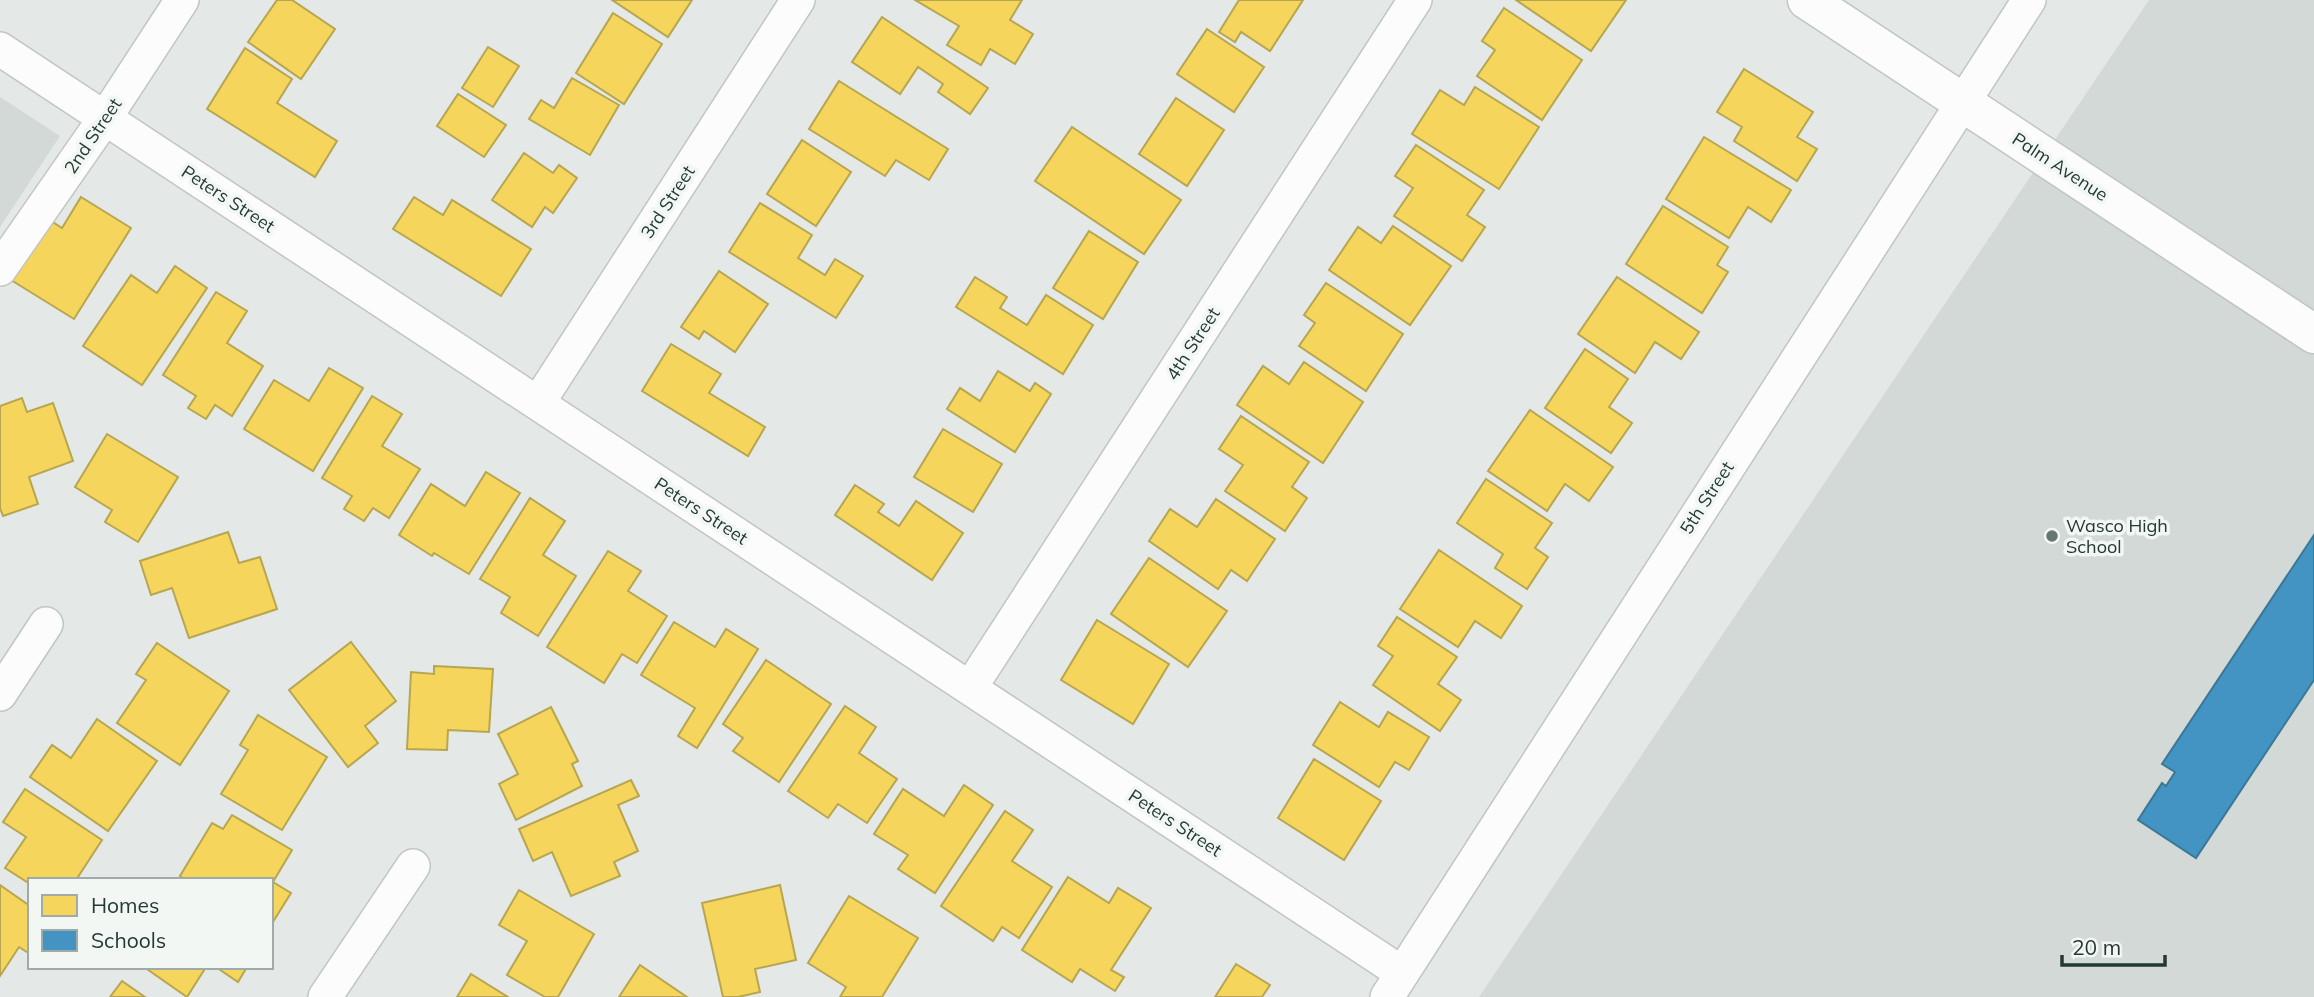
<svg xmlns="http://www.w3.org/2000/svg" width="2314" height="997" viewBox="0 0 2314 997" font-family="Mulish,sans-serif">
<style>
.built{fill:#d2d9d6}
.homes{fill:#f6d55c;stroke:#b7a650;stroke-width:2}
.schools{fill:#4393c3;stroke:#3a7898;stroke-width:2}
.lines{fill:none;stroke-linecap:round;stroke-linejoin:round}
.minor-casing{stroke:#c1c5c3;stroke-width:36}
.secondary-casing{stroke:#c0c5c3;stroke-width:41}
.minor{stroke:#fbfcfb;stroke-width:33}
.secondary{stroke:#fbfcfb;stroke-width:38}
.poi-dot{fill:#677672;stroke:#f2f7f4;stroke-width:2.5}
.labels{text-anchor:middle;stroke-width:7;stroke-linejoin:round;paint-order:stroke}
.street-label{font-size:18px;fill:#243933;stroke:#f2f7f4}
.poi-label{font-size:18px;fill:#243933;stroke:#f2f7f4;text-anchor:start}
</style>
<rect width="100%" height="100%" fill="#e4e8e6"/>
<g class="built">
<polygon points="2149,0 2314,0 2314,997 1479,997"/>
<polygon points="0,97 60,136 0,227"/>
</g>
<g class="homes">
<polygon points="277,0 292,0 335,29 301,79 248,42"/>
<polygon points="612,0 692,0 668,37"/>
<polygon points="915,0 1022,0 1010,20 1033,34 1015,64 990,49 981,65 947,45 959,26"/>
<polygon points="1239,0 1303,0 1270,51 1241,32 1235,42 1219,32"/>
<polygon points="1516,0 1626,0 1591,51"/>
<polygon points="1504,8 1582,60 1542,120 1477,76 1495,50 1482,41"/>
<polygon points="613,13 662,44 624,104 576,73"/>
<polygon points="882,17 988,88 970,114 938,92 943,84 918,67 900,94 852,62"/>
<polygon points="1207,29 1264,67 1234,112 1177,74"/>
<polygon points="488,47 519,66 493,107 462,88"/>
<polygon points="245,48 292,79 277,103 337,141 315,177 207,109"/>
<polygon points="1744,69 1813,112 1797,137 1817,149 1797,181 1734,141 1742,127 1717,112"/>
<polygon points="572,78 619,105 590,155 529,119 541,100 554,108"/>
<polygon points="839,81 948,149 929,180 896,160 885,176 809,129"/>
<polygon points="1475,87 1539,127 1499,189 1412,134 1440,90 1464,105"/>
<polygon points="458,94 506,125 484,157 437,126"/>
<polygon points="1176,98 1224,130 1187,186 1139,154"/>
<polygon points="1072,127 1181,200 1144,254 1035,181"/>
<polygon points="1704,137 1791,190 1771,222 1748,207 1729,238 1666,199"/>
<polygon points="802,140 851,172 816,226 767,194"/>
<polygon points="1416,145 1484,190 1467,215 1485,227 1462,261 1394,216 1413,188 1395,176"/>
<polygon points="524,153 553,173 559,165 577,178 553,213 545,207 532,227 492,200"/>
<polygon points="81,197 131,228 74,319 11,280 48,219 62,228"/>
<polygon points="414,197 443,215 452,200 531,249 501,296 393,229"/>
<polygon points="760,203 812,235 798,258 825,275 835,259 863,276 836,318 729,252"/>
<polygon points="1663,206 1728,247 1717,265 1728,272 1702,313 1626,264"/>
<polygon points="1393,226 1451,266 1410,325 1329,270 1358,227 1381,243"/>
<polygon points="1089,231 1138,262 1103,319 1053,288"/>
<polygon points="175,266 207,288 142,385 83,346 131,275 157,293"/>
<polygon points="719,271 768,304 735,352 704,331 699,339 681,327"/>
<polygon points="975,277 1007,297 1000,308 1027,325 1046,295 1093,325 1063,374 956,307"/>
<polygon points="1617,277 1699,332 1681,359 1655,342 1635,373 1578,334"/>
<polygon points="1326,283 1403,334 1366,391 1299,346 1315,323 1304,315"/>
<polygon points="216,292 247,311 227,343 263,366 232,416 215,405 206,419 188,408 196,396 163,375"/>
<polygon points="671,344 721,374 709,393 765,427 748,456 642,391"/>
<polygon points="1585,349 1628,379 1609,407 1632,423 1611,453 1545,408"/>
<polygon points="1304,362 1363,402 1323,463 1237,405 1263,366 1289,384"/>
<polygon points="329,368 363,388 313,471 244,429 274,380 309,401"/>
<polygon points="998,371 1030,391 1035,383 1051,394 1015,452 947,409 960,388 980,401"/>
<polygon points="372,396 402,414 382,446 420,469 389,518 373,508 364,521 344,509 352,496 322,478"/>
<polygon points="22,398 27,412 53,403 73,461 29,477 38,504 3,516 0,508 0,406"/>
<polygon points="1530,410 1613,467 1589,501 1565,484 1547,511 1488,471"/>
<polygon points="1241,416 1309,462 1292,487 1307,498 1285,531 1225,491 1243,465 1219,449"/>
<polygon points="943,429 1002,464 973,512 914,477"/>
<polygon points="107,434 178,477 138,542 105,522 112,510 75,487"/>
<polygon points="486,472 520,493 469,574 434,553 432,556 399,535 431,484 465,506"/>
<polygon points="1486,479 1552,523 1535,548 1548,557 1527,589 1495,568 1503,554 1457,523"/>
<polygon points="855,485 884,504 878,512 899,526 916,501 963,533 932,580 835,515"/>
<polygon points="530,498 565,521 543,555 576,576 538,636 501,613 510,597 480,579"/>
<polygon points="1216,499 1275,539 1247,581 1231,570 1218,589 1149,541 1170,509 1197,527"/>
<polygon points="228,532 239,563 260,557 277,609 189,638 172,588 151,595 140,561"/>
<polygon points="1439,550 1522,606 1501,638 1475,621 1458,647 1400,609"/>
<polygon points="608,551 641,571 628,591 667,616 637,663 622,654 604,683 547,647"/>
<polygon points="1149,558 1227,611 1188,667 1111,614"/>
<polygon points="1397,617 1457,657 1438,684 1461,700 1440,731 1373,685 1393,656 1378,646"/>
<polygon points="1097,620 1169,664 1133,724 1061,680"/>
<polygon points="674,622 715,647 726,629 758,649 697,748 678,736 695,708 641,675"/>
<polygon points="351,642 396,701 365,726 378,743 348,767 289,690"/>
<polygon points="157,643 229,691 180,765 117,723 146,680 136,674"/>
<polygon points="766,660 831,704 779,782 733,751 743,738 723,724"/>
<polygon points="434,666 493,669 489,732 448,730 447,750 407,749 411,672 434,674"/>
<polygon points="1340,702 1379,727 1388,712 1429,737 1409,770 1395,762 1379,787 1313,745"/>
<polygon points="845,706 876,727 859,753 897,779 867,823 838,804 828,818 788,791"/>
<polygon points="551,707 578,761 572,764 582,786 516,820 499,784 518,774 498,734"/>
<polygon points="258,715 327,757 282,830 221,794 248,750 240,745"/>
<polygon points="97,719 157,761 108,831 30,777 52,745 71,758"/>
<polygon points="1314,759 1381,801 1344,860 1278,818"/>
<polygon points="631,780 639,796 618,805 638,851 614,862 620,876 571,896 552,852 533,861 519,829"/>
<polygon points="964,785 993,805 935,893 898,869 908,855 874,834 903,789 944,816"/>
<polygon points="25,789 102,840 76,880 30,880 30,884 5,868 26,837 3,822"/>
<polygon points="1005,811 1033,830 1012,861 1052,887 1019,938 1002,927 993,941 941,906"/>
<polygon points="232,815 292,850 273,882 291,893 271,925 271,880 186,880 180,876 212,823 223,829"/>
<polygon points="1068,877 1109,903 1118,888 1151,908 1111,970 1124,977 1115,991 1080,969 1072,982 1022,950"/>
<polygon points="0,885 30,906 30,954 19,947 0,976"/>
<polygon points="780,885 796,960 755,969 760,992 738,997 723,997 702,903"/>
<polygon points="519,890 594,934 558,997 545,997 507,975 527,941 499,925"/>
<polygon points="849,896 918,938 882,997 840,997 846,987 808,963"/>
<polygon points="1236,964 1270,985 1262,997 1215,997"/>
<polygon points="640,965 687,997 619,997"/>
<polygon points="144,967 206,967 187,997"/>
<polygon points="216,967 247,967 238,982"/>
<polygon points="471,974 508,997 457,997"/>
<polygon points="122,981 145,997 110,997"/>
</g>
<polygon class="schools" points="2314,535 2314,680 2196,858 2138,820 2162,783 2166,786 2175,772 2162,764"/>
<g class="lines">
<g class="minor-casing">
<g id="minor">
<polyline points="0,49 1402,973"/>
<polyline points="0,269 105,118 182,0"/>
<polyline points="538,403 798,0"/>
<polyline points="970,688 1415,0"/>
<polyline points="0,694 46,624"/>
<polyline points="325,997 413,866"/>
<polyline points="1387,997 2029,0"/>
</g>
</g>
<g class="secondary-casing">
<polyline id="secondary" points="1807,0 2314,334"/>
</g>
<use href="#minor" class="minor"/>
<use href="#secondary" class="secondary"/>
</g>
<circle class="poi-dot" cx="2052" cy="536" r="7"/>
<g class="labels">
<g class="street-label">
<text transform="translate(93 136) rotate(-56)" y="6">2nd Street</text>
<text transform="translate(2060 167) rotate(33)" y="6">Palm Avenue</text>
<text transform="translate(228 199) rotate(33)" y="6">Peters Street</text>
<text transform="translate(668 202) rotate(-57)" y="6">3rd Street</text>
<text transform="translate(1193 344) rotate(-57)" y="6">4th Street</text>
<text transform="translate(1707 498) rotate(-57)" y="6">5th Street</text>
<text transform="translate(701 511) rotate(33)" y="6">Peters Street</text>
<text transform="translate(1175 823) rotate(33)" y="6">Peters Street</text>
</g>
<g class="poi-label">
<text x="2066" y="532">Wasco High<tspan x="2066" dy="21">School</tspan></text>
</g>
</g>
<rect x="28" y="878" width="245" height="91" fill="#f2f7f4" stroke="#a0aba7" stroke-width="2"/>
<rect x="42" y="895" width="35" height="21" fill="#f6d55c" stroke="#a0aba7" stroke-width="2"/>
<text x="91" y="913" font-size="21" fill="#243933">Homes</text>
<rect x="42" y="930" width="35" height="21" fill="#4393c3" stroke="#a0aba7" stroke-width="2"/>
<text x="91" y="948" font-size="21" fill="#243933">Schools</text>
<path d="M2062 955v10h103v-10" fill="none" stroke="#243933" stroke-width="3.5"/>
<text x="2072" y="955" font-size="21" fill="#243933" stroke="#f2f7f4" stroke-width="5" paint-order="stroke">20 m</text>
</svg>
